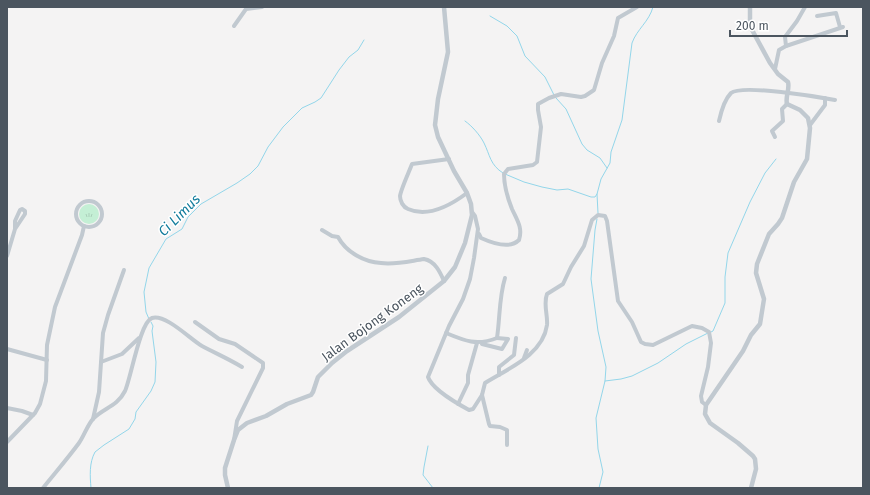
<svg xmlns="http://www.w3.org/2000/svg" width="870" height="495" viewBox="0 0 870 495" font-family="'Fira Sans',sans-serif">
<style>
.grass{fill:url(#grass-tufts)}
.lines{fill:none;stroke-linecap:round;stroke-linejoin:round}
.stream{stroke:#93d6ea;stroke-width:1}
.minor{stroke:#c1c9d0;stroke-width:4}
.tertiary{stroke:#c1c9d0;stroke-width:4.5}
.labels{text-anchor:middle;stroke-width:3;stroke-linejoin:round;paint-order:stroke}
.street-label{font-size:13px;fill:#4b555f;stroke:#fff}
.water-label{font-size:14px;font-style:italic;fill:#127c9c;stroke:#fff}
</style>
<defs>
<pattern id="grass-tufts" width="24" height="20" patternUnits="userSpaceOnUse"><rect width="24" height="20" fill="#c4efd5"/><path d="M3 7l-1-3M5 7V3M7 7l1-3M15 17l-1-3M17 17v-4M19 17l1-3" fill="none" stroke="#aacfb9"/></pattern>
</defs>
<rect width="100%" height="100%" fill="#f4f3f3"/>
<circle class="grass" cx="89" cy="214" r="10"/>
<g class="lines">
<g class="stream">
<polyline points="490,16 507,26 517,36 525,56 545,77 554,95"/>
<polyline points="556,98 566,109 582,144 587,150 600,158 607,168"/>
<path d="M465,121C472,126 480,135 484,143C490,155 490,165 503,173"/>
<polyline points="505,174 524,182 542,187 557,190 568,189 591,197 595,197 597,194"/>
<path d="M598,213L597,194L601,179L610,163L611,152L622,120L632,43C637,29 649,22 653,7"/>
<polyline points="597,219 595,230 591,279 598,331 606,367 605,381 596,418 598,449 603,472 599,488"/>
<polyline points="149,319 146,312 144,292 149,268 166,239 182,229 188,217 201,204 237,183 250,174 258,166 268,147 283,127 302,108 315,102 321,98 339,70 349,57 358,50 364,40"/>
<polyline points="711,332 713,331 725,303 725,277 728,253 750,202 765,173 776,159"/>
<polyline points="605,381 621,379 632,376 658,363 686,344 708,333"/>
<polyline points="428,446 424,467 423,475 433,488"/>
<path d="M91,488C90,476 89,463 95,452L104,445L129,429L135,419L136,412L151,391L155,382L156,362L152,331L153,326L151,322"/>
</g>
<g class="minor">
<polyline points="817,16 836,13 840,27"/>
<polyline points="234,26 246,9 262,7"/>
<polyline points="786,46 843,27"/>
<polyline points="775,69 779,50 786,46 785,37 797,21 805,7"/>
<path d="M719,121C721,112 724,100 731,93C742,84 819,97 835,100"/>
<polyline points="810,125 825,105 825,98"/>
<polyline points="775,137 772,131 783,121 782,109 787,104"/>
<path d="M449,159L412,164C409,172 401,189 400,196C400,201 403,207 408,209C428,218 451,205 467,193"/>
<circle cx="89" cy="214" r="13"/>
<path d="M472,212L475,216L478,229L474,258L470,279L463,299L449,326L428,377C432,389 458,404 469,410L473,409L482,395L485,383C507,369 543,355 547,325C548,315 543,304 547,294L563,284L571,267L584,246L592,220L598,215L605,216L607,221L618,301L632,322L641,342L645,344L653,345L692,326L702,328L709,332L711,343L708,367L701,396L702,402L706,405"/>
<path d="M322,230L332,236L338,237C346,252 364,262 381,263C395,265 410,261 424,259C435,261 440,272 444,281"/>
<path d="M479,234L481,238C492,243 510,249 519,240C523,228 517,220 512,209C508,199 504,185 504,174L508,169L533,165L537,162L541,127L538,110V104L549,98L561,94L581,97L585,96L594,90L602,63L614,36L618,18L637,7"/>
<polyline points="7,256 15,229 15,221 20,210 22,209 25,211 25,214 15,229"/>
<polyline points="195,322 219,339 235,344 263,363 263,368 237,421 234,440"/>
<path d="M446,333C465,341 477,346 497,338C500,318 499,297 505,278"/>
<polyline points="482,344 502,349 508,339 497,338"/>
<polyline points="7,349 47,360"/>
<polyline points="524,358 527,350"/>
<polyline points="101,362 122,354 139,338"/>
<polyline points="499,375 499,367 514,355 516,338"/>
<polyline points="482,395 489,424 490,426 500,427 507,430 507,445"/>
<polyline points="458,404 468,383 468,375 477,343"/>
<polyline points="7,408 22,411 33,415"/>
<polyline points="93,419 99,392 103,333 108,315 124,270"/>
<polyline points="7,442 35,413 40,404 46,381 47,345 55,307 82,235 84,226"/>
<path d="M43,488C55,473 68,458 79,443C84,436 88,424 93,419C103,408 117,407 125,391C131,378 140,322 152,318C166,314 190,339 202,346C215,353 229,359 242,367"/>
</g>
<g class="tertiary">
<path d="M750,7V21L751,28L770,63L778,74L788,82C790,89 785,97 787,104L800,110L808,118L810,128L807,159L794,182L782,218L778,224L769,234L757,264L756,273L764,299L760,324L751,335L743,351L706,405L705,414L710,423L738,443L753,456L755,459L756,469L751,488"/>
<polyline points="228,488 225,475 225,468 234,440 238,430 247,423 266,416 287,404 311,395 313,392 318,377 332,363 347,351 399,317 444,281 455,267 465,243 472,215 471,204 467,193 454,171 438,137 435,125 438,99 448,52 444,7"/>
</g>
</g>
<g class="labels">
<g class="street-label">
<text transform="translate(372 322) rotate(-36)" y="5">Jalan Bojong Koneng</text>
</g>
<g class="water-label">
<text transform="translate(179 215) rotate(-45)" y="5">Ci Limus</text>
</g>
</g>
<rect width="870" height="495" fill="none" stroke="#4b555f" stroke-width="16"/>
<path d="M730 30v6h117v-6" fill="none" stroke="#4b555f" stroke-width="2"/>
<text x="736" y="30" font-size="12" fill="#4b555f" stroke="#ffffff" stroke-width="3" paint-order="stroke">200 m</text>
</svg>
